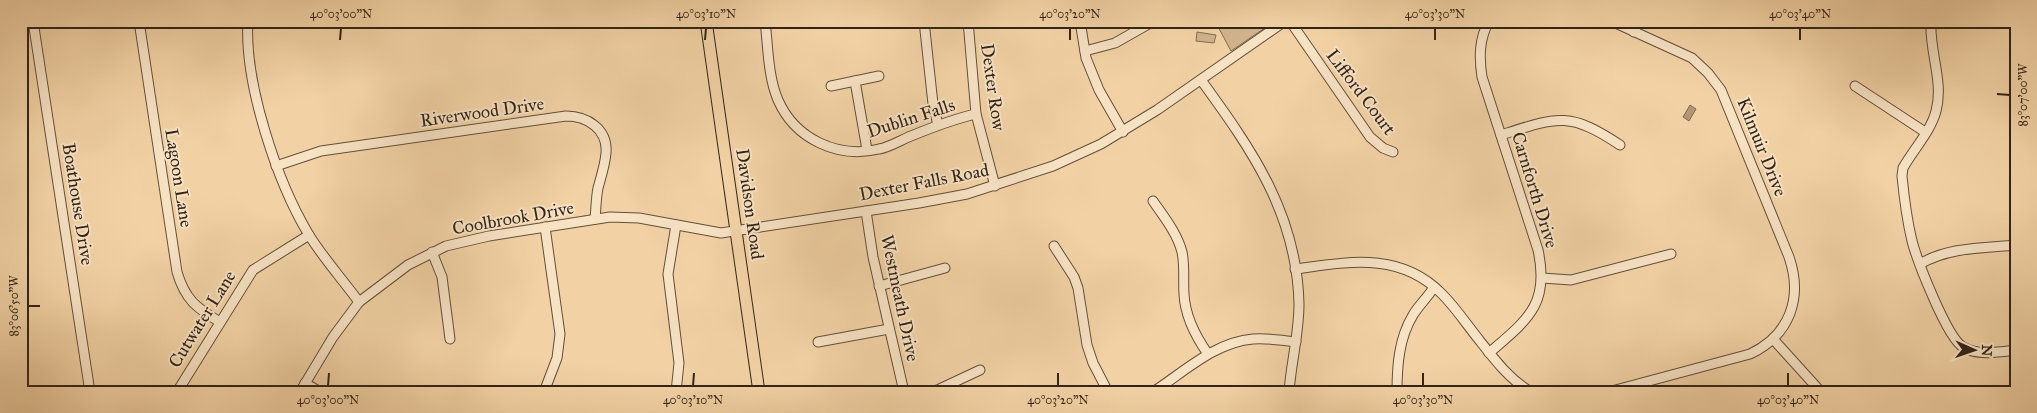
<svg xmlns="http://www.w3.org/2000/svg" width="2037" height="413" viewBox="0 0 2037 413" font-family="'IM FELL Great Primer',serif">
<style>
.green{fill:#d1b48d;stroke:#826c52}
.water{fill:#b19775;stroke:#7e694f}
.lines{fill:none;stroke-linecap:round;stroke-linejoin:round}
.minor-casing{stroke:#62503a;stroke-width:11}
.major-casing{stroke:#322417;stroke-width:13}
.minor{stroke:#f7e2c4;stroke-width:9}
.major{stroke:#f2d2a5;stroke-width:11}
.ticks{fill:none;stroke:#322417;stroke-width:2}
.labels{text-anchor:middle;stroke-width:4;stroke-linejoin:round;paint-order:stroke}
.street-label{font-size:18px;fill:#322417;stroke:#f7e2c4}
.neatline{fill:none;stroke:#322417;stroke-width:2}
.ticks-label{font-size:12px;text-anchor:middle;fill:#322417}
</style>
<rect width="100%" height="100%" fill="#f2d2a5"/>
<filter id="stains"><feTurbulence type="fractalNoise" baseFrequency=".004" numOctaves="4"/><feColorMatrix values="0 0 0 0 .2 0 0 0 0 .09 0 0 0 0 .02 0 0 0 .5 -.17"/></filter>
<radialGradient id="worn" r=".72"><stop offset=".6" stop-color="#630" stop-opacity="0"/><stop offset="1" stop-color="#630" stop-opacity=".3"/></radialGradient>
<g class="green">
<polygon points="1215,21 1275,21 1231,51"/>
<polygon points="1197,32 1216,35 1214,43 1196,41"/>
</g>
<polygon class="water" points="1690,105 1696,109 1689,121 1683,117"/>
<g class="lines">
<g class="minor-casing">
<g id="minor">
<polyline points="33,21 90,392"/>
<path d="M139,21L177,272C185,299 196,308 220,322"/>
<path d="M248,21C244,83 277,182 309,235C324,259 343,280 359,302"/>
<path d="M765,21C768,46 768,77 778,100C795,139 838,159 879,149C890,147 901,140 911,136C933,127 954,119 976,114"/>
<polyline points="924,21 933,104 938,125"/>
<polyline points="968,21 976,114 995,186"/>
<polyline points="1080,21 1086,58 1099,90 1123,132"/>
<polyline points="1290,21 1370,137 1383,148 1393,152"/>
<path d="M1489,21C1479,39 1479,57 1482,77L1538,250C1550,305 1527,320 1489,353"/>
<path d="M1931,21C1929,51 1944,82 1936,111C1931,131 1913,150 1903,168L1902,176C1904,197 1907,220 1912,241C1917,260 1947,338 1963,347C1977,356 2000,352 2016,350"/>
<polyline points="1634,32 1638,21"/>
<polyline points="1085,51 1115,43 1152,22"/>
<path d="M1201,80C1252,150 1297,214 1299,304C1299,334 1291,363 1289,392"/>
<polyline points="855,81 867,150"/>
<polyline points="831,86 879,76"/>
<polyline points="1855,86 1925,132"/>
<path d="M1501,135C1557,117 1569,111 1620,145"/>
<path d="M276,166L321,151L566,116C587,116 608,129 606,153C605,165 601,177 598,188C596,198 596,209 595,219"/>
<path d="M1153,201C1164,217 1177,233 1182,252C1185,266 1183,280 1184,294C1185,316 1196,337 1208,354"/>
<polyline points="866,211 873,257 904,392"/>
<polyline points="1054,246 1074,277 1078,288 1087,345 1093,363 1108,392"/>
<polyline points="432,252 442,277 450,339"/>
<path d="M1920,264C1948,247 1984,248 2016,245"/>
<path d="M1295,269C1348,262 1400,251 1442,294C1456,308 1467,325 1480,341C1494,359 1510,380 1531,392"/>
<polyline points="1542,278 1571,280 1671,254"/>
<polyline points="879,286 945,268"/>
<polyline points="1773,339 1821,392"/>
<polyline points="818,342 889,329"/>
<polyline points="305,383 320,392"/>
<polyline points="177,392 253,270 309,235"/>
<polyline points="300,392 333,337 359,302 408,265 446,246 489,236 610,217 639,218 721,233 919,203 967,194 1053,166 1101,144 1157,110 1285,21"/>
<polyline points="544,392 557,358 560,334 545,227"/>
<polyline points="676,392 679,363 668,274 676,225"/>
<polyline points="933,392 980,370"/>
<path d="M1153,392C1184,372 1215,342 1253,339C1267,338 1282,340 1296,342"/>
<path d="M1397,392C1397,365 1399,338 1413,315C1419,305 1428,297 1434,287"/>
<path d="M1608,392L1750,354C1790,335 1803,298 1789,257L1721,90L1708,73L1692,58L1611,21"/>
</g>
</g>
<g class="major-casing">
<polyline id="major" points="706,21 759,392"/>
</g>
<use href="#minor" class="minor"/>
<use href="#major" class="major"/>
</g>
<path class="ticks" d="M340,40L341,28M705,40L706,28M1070,40V28M1435,40V28M1800,40V28M1997,94L2010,95M28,306H40M328,386L329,373M693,386L694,373M1058,386V373M1423,386V373M1788,386V373"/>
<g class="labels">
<g class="street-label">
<text transform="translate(993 87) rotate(82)" y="6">Dexter Row</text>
<text transform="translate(1361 92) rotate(53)" y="6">Lifford Court</text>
<text transform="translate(482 112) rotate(-8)" y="6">Riverwood Drive</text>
<text transform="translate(911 118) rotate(-18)" y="6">Dublin Falls</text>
<text transform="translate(1762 147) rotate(68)" y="6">Kilmuir Drive</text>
<text transform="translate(179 178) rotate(81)" y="6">Lagoon Lane</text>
<text transform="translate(924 182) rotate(-11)" y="6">Dexter Falls Road</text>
<text transform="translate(1535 190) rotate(73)" y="6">Carnforth Drive</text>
<text transform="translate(78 204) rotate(81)" y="6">Boathouse Drive</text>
<text transform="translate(750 204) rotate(82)" y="6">Davidson Road</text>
<text transform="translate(513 218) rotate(-10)" y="6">Coolbrook Drive</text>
<text transform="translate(900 298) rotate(78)" y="6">Westmeath Drive</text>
<text transform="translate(202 319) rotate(-58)" y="6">Cutwater Lane</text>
</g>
</g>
<rect width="2037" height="413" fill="none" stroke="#f2d2a5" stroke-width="55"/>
<g transform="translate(1974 350) rotate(92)" stroke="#f7e2c4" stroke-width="4" paint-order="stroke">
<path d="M0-4L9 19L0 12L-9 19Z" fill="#322417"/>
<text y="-8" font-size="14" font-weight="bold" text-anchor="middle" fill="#322417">N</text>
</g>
<rect x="28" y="28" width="1982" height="358" class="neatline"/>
<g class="ticks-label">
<text x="341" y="18">40°03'00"N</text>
<text x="706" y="18">40°03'10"N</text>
<text x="1070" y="18">40°03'20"N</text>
<text x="1435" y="18">40°03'30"N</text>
<text x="1800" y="18">40°03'40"N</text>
<text transform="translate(2023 95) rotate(-90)" y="4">83°07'00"W</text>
<text transform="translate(14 306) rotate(-90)" y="4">83°06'50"W</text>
<text x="328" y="404">40°03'00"N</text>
<text x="693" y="404">40°03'10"N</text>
<text x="1058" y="404">40°03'20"N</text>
<text x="1423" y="404">40°03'30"N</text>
<text x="1788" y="404">40°03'40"N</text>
</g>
<rect width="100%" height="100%" filter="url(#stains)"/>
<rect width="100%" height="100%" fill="url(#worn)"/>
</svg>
